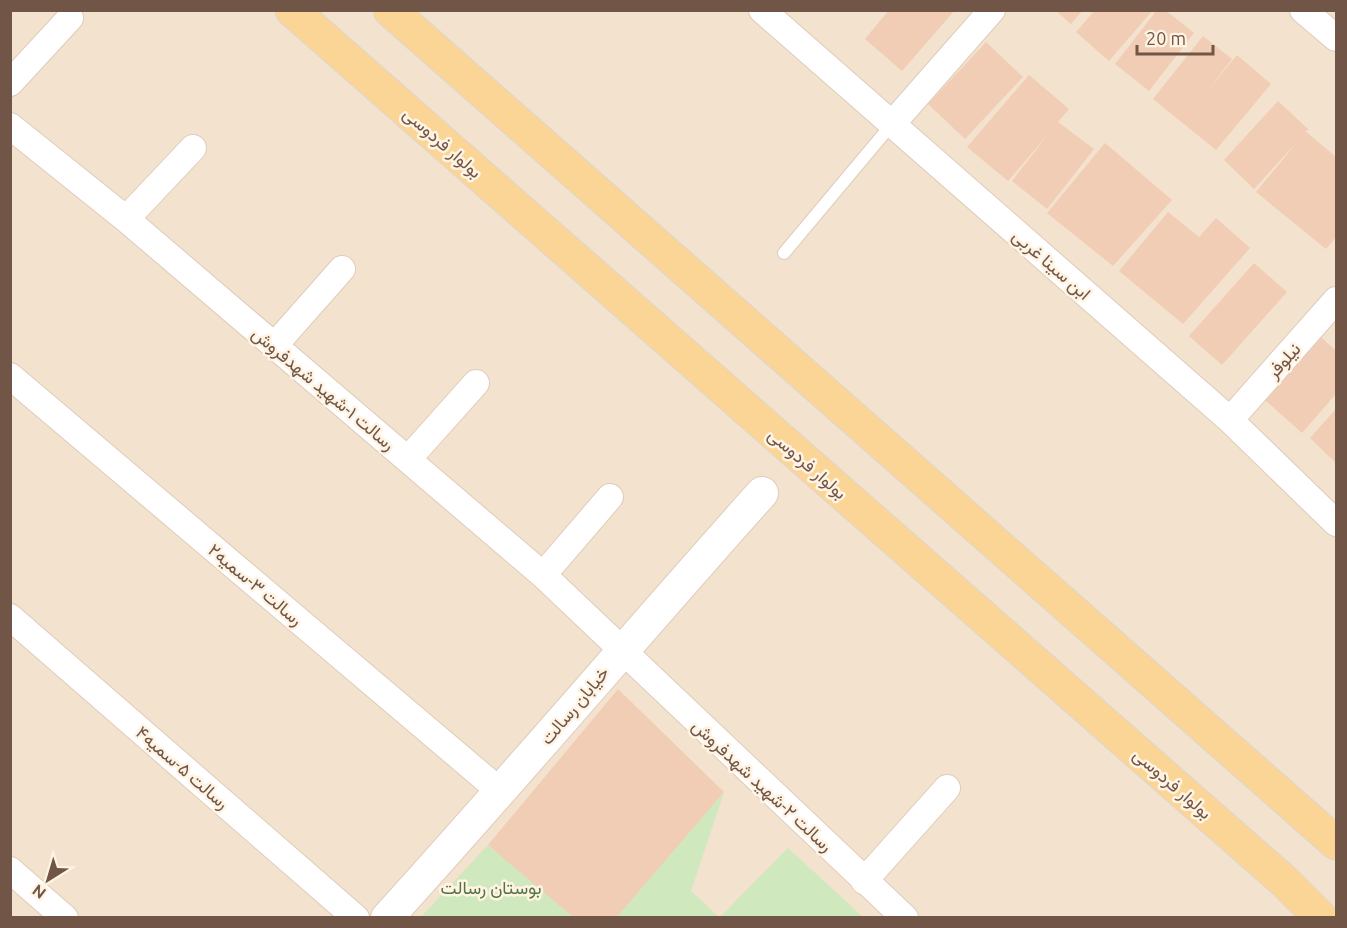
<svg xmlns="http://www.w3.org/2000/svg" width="1347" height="928" viewBox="0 0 1347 928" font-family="Ubuntu,Vazirmatn,sans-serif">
<rect width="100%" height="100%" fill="#fcf0de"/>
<path fill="#f3e2cd" d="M11,11H1336V917H11Z"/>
<path fill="#cfe8be" d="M724,792L691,891L719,917H616Z
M488,845L574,917L420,918Z
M788,848L863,917H720Z"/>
<path fill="#f1cdb6" d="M889,10H955L902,71L865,39Z
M1055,10H1083L1071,24Z
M1095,10H1153L1109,61L1076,32Z
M1157,10H1165L1194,33L1149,91L1115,64Z
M1203,36L1232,59L1209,89L1237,55L1271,84L1216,150L1153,99Z
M986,42L1023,77L965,139L928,104Z
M1029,75L1069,109L1058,122L1094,149L1047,209L1012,181L1049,133L1008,181L967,147Z
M1278,101L1309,130L1305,131L1336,157V237L1326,249L1256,192L1297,142L1254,189L1224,160Z
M1105,143L1172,200L1113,266L1047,213Z
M1168,212L1199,237L1216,218L1250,248L1183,324L1119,271Z
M1254,263L1287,292L1222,365L1189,336Z
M1321,337L1336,351V394L1302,433L1265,400Z
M1336,409V463L1310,438Z
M618,689L724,792L616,918H574L488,845Z"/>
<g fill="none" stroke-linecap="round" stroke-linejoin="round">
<g stroke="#dfccbb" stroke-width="14">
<path id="service" d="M784,253L892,124"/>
</g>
<g stroke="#dfccbb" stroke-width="28">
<path id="minor" d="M762,10L1230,420L1336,523
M1303,10L1336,38
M10,83L70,18
M892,124L992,10
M10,126L126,219L543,575L905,918
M126,219L193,148
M274,346L342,269
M10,376L501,792
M1230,420L1336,300
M409,458L476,383
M543,575L610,497
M10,617L356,918
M10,870L65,918
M864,881L947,788"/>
</g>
<g stroke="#dfccbb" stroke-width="34">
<path id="tertiary" d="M387,918C514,778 636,634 762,493"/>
</g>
<g stroke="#ddd6d3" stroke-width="35">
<path id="primary" d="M292,10L1285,882L1321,918
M390,10L1336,843"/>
</g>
<use href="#service" stroke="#fff" stroke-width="12"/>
<use href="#minor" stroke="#fff" stroke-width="26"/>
<use href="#tertiary" stroke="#fff" stroke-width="32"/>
<use href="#primary" stroke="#fbd596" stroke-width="33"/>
</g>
<g text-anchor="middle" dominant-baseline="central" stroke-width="5" stroke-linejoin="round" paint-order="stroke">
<g font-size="18" fill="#715647" stroke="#fff4e4">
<text transform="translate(443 142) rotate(41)">بولوار فردوسی</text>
<text transform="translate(1052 264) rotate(41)">ابن سینا غربی</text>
<text transform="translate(1283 360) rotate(-48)">نیلوفر</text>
<text transform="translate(324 388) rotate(40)">رسالت ۱-شهید شهدفروش</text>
<text transform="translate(808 463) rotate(41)">بولوار فردوسی</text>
<text transform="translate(256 584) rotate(40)">رسالت ۳-سمیه۲</text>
<text transform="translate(574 705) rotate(-50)">خیابان رسالت</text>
<text transform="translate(183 767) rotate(41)">رسالت ۵-سمیه۴</text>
<text transform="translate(1173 783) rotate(41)">بولوار فردوسی</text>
<text transform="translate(763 785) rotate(43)">رسالت ۲-شهید شهدفروش</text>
</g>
<g font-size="18" fill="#507740" stroke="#fff4e4">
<text x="491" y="887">بوستان رسالت</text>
</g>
</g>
<rect width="1347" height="928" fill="none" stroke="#715647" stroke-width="24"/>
<g transform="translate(48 880) rotate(217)" stroke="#fff4e4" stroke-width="4.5" paint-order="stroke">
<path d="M0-4.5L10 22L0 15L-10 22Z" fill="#715647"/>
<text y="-9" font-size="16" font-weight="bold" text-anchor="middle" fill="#715647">N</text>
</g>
<path d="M1137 45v9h76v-9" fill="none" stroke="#715647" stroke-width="3"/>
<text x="1146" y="45" font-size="18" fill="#715647" stroke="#fff4e4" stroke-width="4.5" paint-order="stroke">20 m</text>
</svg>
